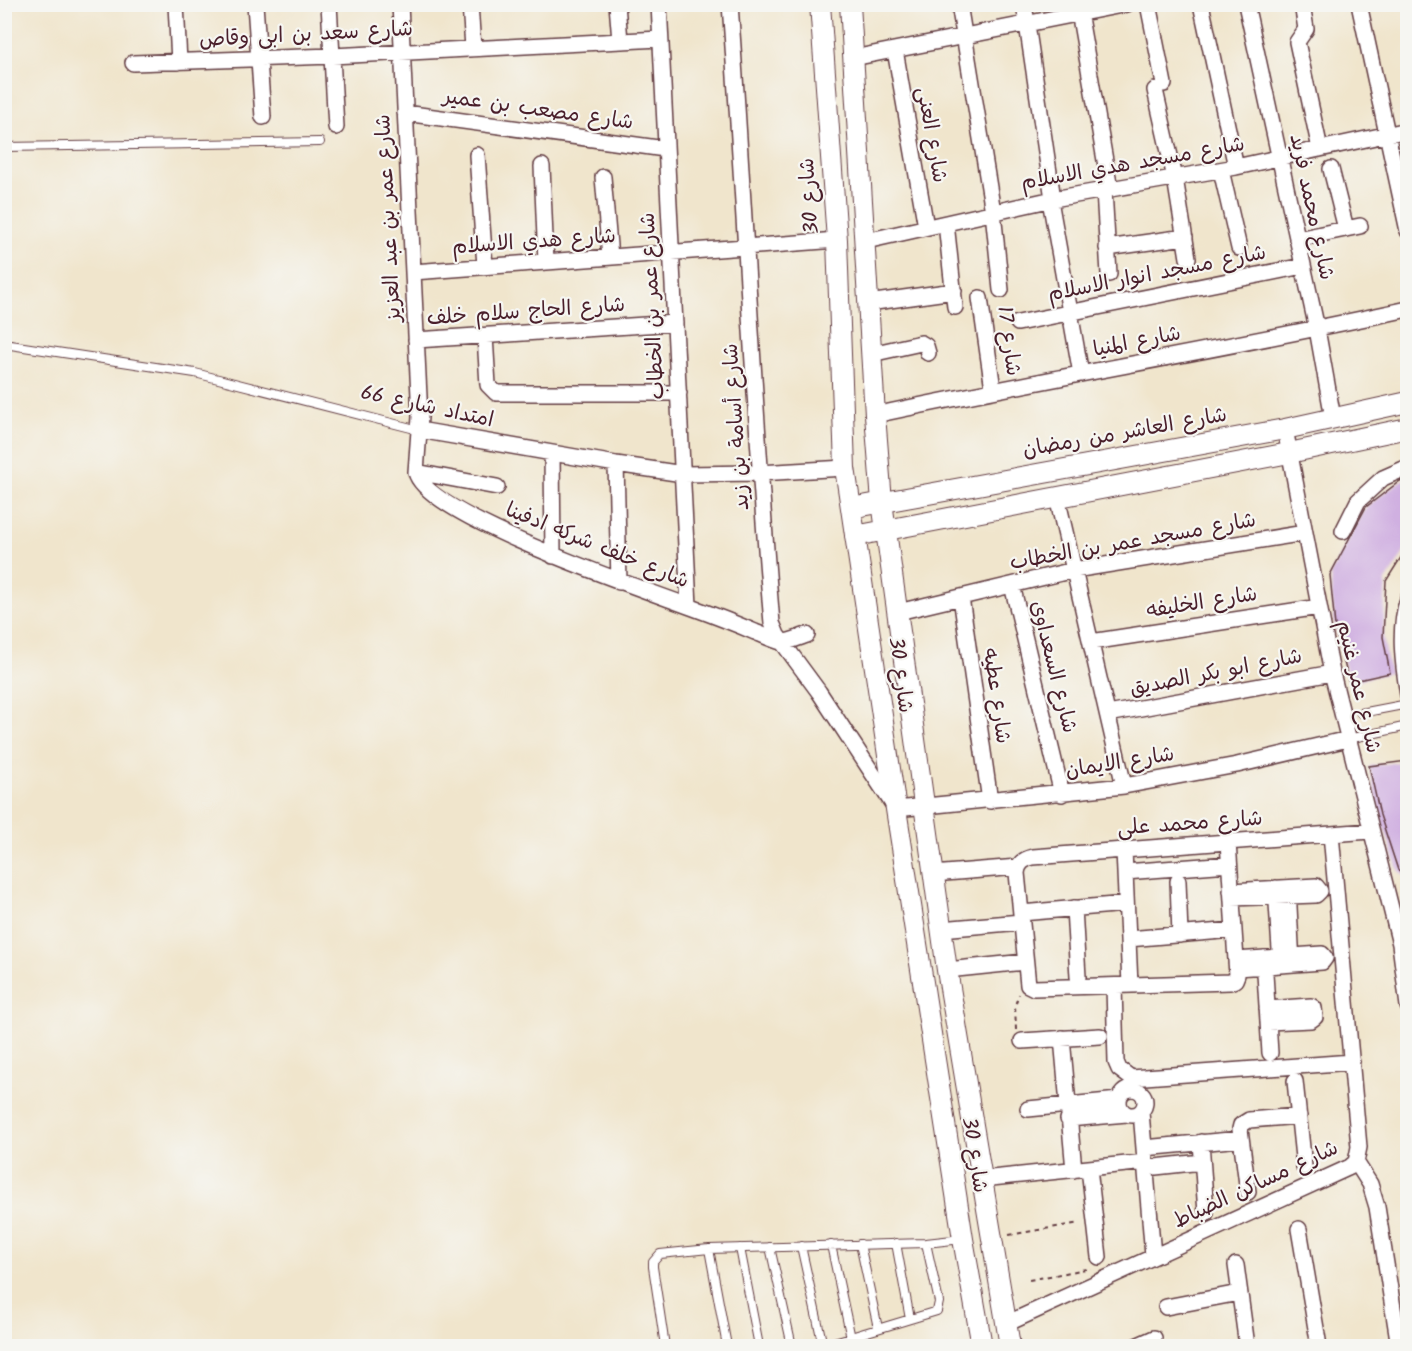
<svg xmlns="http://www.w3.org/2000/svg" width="1412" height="1351" viewBox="0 0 1412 1351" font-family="Kalam,'Playpen Sans Arabic',sans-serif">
<rect width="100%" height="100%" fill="#f6f6f2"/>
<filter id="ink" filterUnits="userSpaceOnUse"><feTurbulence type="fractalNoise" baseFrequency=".0167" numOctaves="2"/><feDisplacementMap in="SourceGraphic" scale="12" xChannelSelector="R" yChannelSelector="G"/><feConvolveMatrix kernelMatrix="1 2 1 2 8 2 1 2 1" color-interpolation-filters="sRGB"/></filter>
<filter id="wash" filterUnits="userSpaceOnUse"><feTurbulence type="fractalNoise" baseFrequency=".008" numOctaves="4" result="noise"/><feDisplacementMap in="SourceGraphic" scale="24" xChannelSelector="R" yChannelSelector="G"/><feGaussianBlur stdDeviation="1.35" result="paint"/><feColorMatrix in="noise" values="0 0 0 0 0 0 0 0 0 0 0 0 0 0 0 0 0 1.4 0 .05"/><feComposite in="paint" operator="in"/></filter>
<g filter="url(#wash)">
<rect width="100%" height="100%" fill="#f0e5cc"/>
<g id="blocks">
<path fill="#d0b0e1" d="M1407,478V548L1386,581L1383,637L1390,673L1349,682L1335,626L1330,575L1366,507L1400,481Z
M1407,761V878L1398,870L1380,815L1369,766Z"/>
</g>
</g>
<g filter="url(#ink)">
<use href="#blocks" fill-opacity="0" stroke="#633d43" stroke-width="1.5"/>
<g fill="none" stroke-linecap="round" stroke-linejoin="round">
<g stroke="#633d43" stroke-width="10">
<path id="service" d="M4,147L320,142
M4,344L195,373L419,430
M1361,713L1408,704
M1348,739L1408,726
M896,1243L910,1319
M860,1244L878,1328
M831,1245L851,1338
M801,1246L823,1346
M770,1247L792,1346
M740,1248L759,1346
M709,1249L727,1346
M665,1346L653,1267V1262L660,1254L709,1249L926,1243L962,1239
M821,1346L937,1311L939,1302L926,1243"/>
</g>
<g stroke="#633d43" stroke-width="18">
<path id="minor" d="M176,4L179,62
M255,4L263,117
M329,4L336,127
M400,4L420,417L416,472C425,516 646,590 691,607C713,615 734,623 755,632C763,635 773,640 781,642C788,643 800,637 807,635
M470,4L473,48
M617,4L620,41
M659,4L689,606
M730,4C745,211 754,417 772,623L777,635L819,692L896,809L1124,786L1237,765L1348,739
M959,4L993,212L1001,290
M1024,4L1053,199
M1148,4L1164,84
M1201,4L1236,167
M1246,4L1317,329L1333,418
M1302,4L1306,29L1297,42L1320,149
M1359,4L1408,231
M1078,6L1110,189
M895,50L926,227
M853,58L1127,4
M133,63L332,56L660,39
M1155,90L1175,178L1188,258
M405,113L665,149
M477,155L485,266
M542,166L546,262
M1331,169L1346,229
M1221,170L1239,248
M603,177L610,257
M1104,190L1109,274
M1050,200L1081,374
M946,223L955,307
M1297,239L1360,226
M866,241L1053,199L1236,167L1408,130
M1107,248L1185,237
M413,272L837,240
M980,298L993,389
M868,303L954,291
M1018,323L1303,266
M485,336L488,385L496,393H679
M416,340L675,323
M871,354L921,343L926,346L928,353
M875,415C1052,377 1231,348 1408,309
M1285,429L1332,673L1400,944L1408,1006
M419,430L616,464L683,474L759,473L845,468
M552,453L553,556
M616,464L619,582
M416,472L497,487
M1057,497L1124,786
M1343,531L1358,501L1383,478L1408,467
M1012,585L1062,794
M961,597L990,801
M1408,599C1398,628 1403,665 1408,695
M898,612L1074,570L1305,533
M1091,642L1319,607
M1108,714L1332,673
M1228,842L1237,975L1235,980L1230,982L1034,988L1028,985L1017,873C1018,863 1024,859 1033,857L1370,831
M1124,850L1130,985
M1125,872L1229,864
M933,874L1018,867
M1178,881L1180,935
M1276,888L1281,965
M1288,888L1292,964
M1231,891L1316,886L1320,891L1316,895L1232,898
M1074,908L1078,977
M1021,913L1126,904
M941,929L1021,922
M1128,939L1234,930
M1264,958L1270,1053
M1236,960L1322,954L1325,958L1322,962L1237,968
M947,970L1025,962
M1114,986L1116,1062L1119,1069L1131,1078L1352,1062
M1267,1009L1311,1006L1314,1008L1315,1017L1311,1020L1268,1022
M1062,1038L1074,1170
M1022,1041L1100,1036
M1295,1081L1304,1167
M1119 1102a13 13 0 1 1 26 0a13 13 0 1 1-26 0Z
M1028,1109L1119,1100
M1141,1112L1153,1256
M1068,1119L1127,1114
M1201,1142L1206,1213
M1144,1148L1241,1139
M1356,1162L1370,1184L1377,1207L1399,1346
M1089,1168L1099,1257
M1146,1168L1202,1162
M982,1179L1146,1162
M1248,1192L1240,1129L1241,1125L1249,1120L1299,1116
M1299,1229L1319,1346
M1236,1265L1247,1346
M1166,1307L1239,1293
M1006,1324L1350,1167L1356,1162L1359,1147L1331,834
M1136,1346L1154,1338"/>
</g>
<g stroke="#633d43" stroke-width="22">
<path id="tertiary" d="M820,4L837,240L845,468L896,809L963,1239L982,1346
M850,4L875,415L882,502L947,970L1010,1346
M851,508L1285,429L1408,402
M855,536L1289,453L1408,428"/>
</g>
<path stroke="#633d43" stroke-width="2" stroke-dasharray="4.5 4.5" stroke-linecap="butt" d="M1016,1030L1015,1005L1019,994
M1009,1235L1080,1223
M1029,1280L1091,1268"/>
<use href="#service" stroke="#fff" stroke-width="8"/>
<use href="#minor" stroke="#fff" stroke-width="15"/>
<use href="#tertiary" stroke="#fff" stroke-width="20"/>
</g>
</g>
<g text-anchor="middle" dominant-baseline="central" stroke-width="4.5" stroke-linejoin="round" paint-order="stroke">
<g font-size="21" fill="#4a1f2b" stroke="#f6f6f2">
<text transform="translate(306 35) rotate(-3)">شارع سعد بن ابى وقاص</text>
<text transform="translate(538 110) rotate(8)">شارع مصعب بن عمير</text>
<text transform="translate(931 135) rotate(80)">شارع العنى</text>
<text transform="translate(1133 164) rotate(-10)">شارع مسجد هدي الاسلام</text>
<text transform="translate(810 196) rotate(-94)">شارع 30</text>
<text transform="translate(1311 207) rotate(78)">شارع محمد فريد</text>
<text transform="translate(389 218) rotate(-93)">شارع عمر بن عبد العزيز</text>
<text transform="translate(534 242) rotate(-4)">شارع هدي الاسلام</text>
<text transform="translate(1157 274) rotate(-11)">شارع مسجد انوار الاسلام</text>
<text transform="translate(653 306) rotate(-93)">شارع عمر بن الخطاب</text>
<text transform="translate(526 312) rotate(-4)">شارع الحاج سلام خلف</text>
<text transform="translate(1008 341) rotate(82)">شارع 17</text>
<text transform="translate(1137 342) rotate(-11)">شارع المنيا</text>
<text transform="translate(427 407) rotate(12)">امتداد شارع 66</text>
<text transform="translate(737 427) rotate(-94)">شارع أسامة بن زيد</text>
<text transform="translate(1125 433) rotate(-10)">شارع العاشر من رمضان</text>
<text transform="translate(1133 542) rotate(-10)">شارع مسجد عمر بن الخطاب</text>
<text transform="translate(597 546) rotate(22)">شارع خلف شركه ادفينا</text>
<text transform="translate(1202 603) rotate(-9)">شارع الخليفه</text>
<text transform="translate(1053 667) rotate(76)">شارع السعداوى</text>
<text transform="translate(1216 673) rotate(-11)">شارع ابو بكر الصديق</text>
<text transform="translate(900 675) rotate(82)">شارع 30</text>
<text transform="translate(1358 687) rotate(77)">شارع عمر غنيم</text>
<text transform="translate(996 696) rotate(82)">شارع عطيه</text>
<text transform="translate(1120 763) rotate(-9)">شارع الايمان</text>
<text transform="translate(1190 824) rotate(-4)">شارع محمد على</text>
<text transform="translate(974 1155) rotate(81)">شارع 30</text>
<text transform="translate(1256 1185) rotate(-25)">شارع مساكن الضباط</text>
</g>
</g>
<rect width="1412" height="1351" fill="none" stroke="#f6f6f2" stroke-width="24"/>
</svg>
